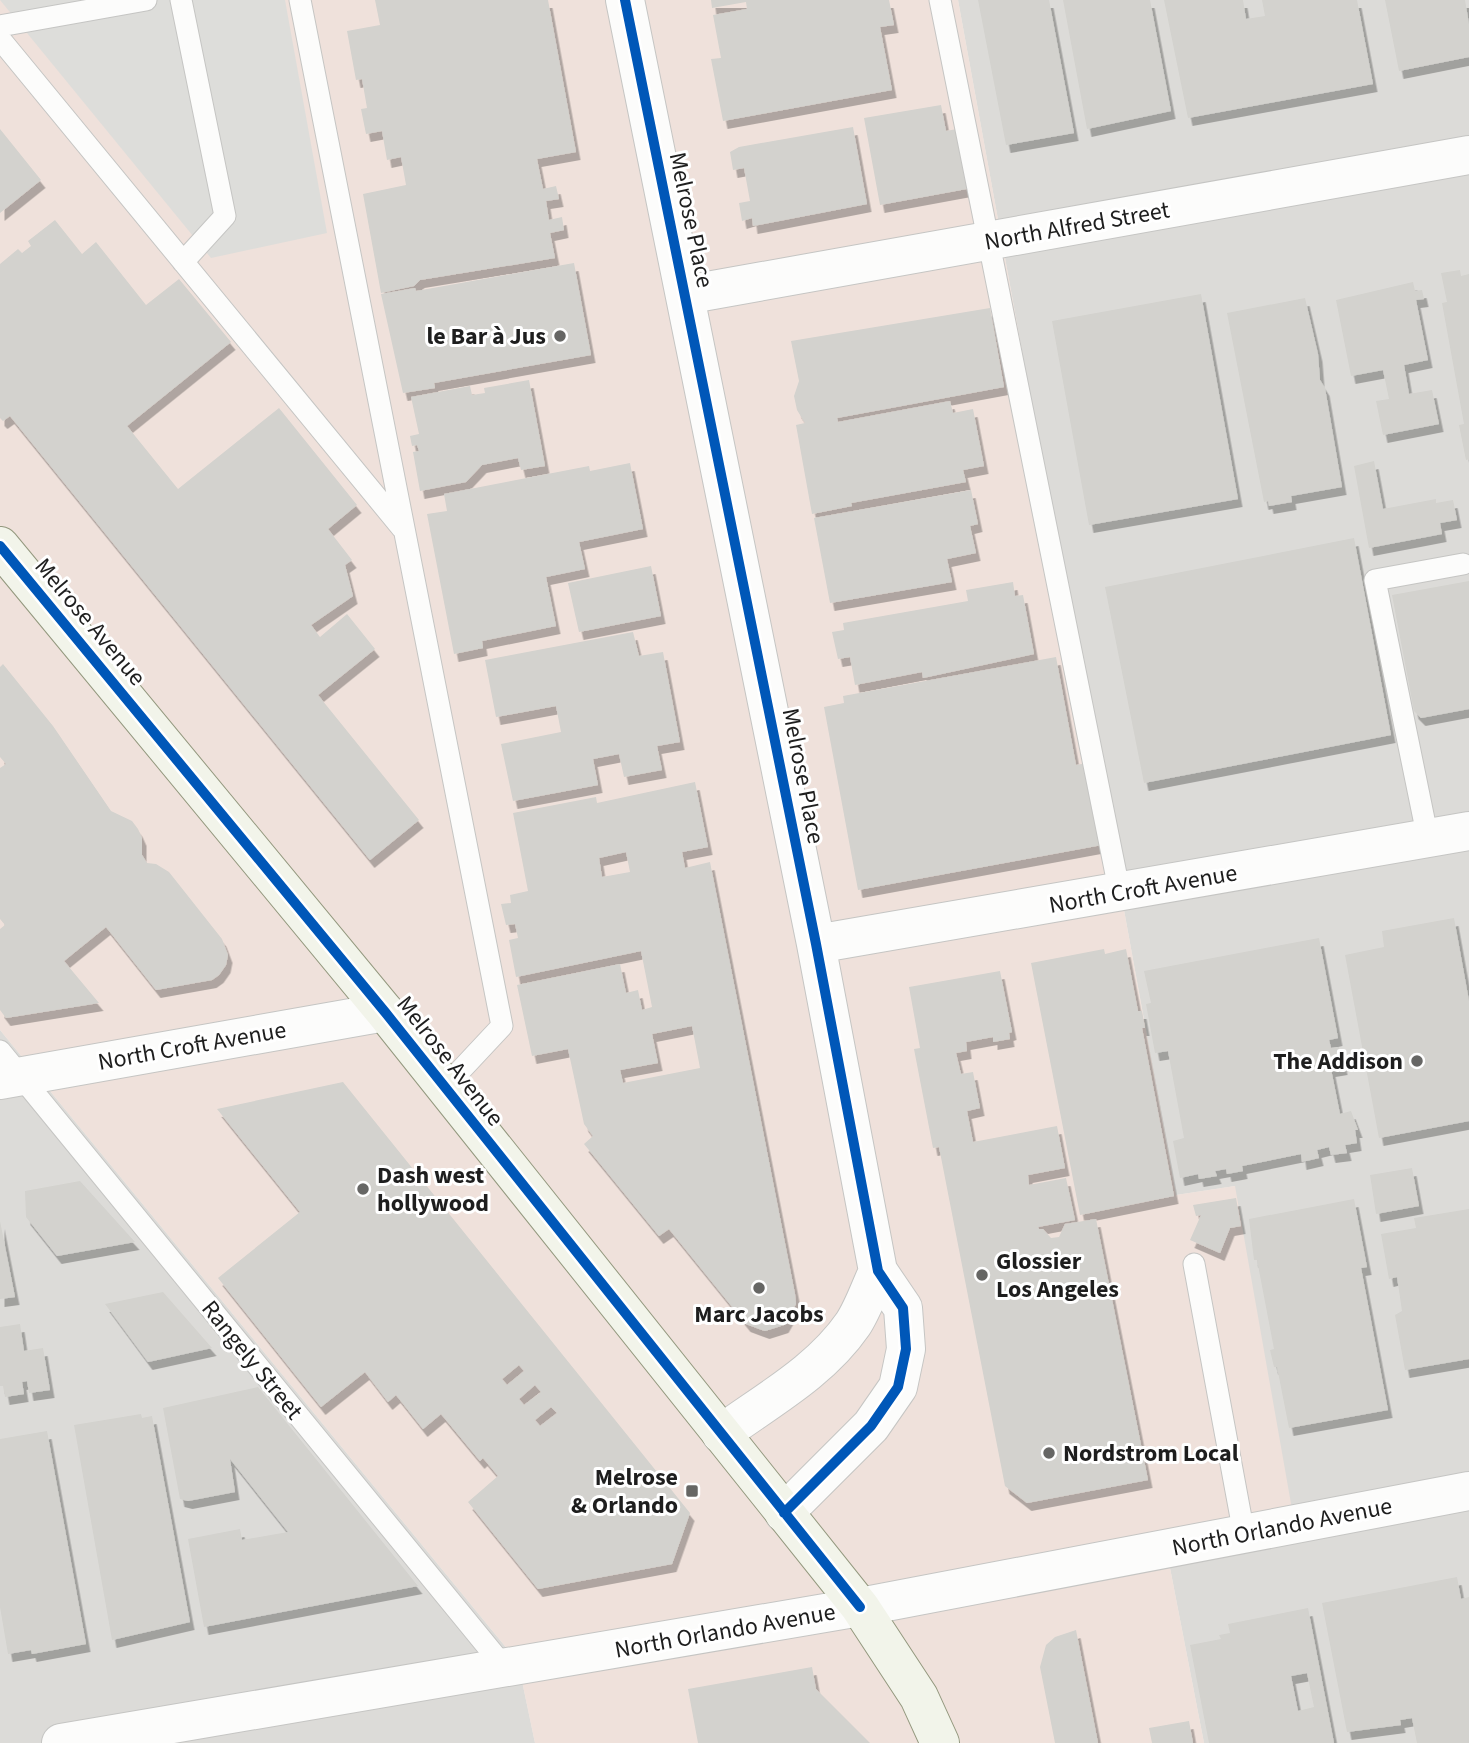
<svg xmlns="http://www.w3.org/2000/svg" width="1469" height="1743" viewBox="0 0 1469 1743" font-family="'Source Sans 3',sans-serif">
<defs>
<filter id="shadow"><feDropShadow dx="4.5" dy="8" stdDeviation="0" flood-color="#0004"/></filter>
</defs>
<rect width="100%" height="100%" fill="#edece7"/>
<path fill="#dcdbd8" d="M958,0H1469V1743H1204L1164,1537L1235,1186L1176,1195Z
M0,1030L518,1662L535,1743H0Z"/>
<path fill="#efe1db" d="M0,0H958L1176,1195L1235,1186L1293,1515L1164,1537L1204,1743H535L518,1662L0,1030Z"/>
<path fill="#ddddda" d="M0,0H285L327,233L211,258Z"/>
<path fill="#d3d2ce" fill-rule="evenodd" filter="url(#shadow)" d="M375,0H548L576,152L537,159L543,189L556,186L559,199L546,201L549,220L562,217L564,230L550,233L555,258L420,280L414,286L381,293L363,194L406,185L401,157L387,160L382,131L366,134L361,109L367,108L362,79L356,80L347,31L380,25Z
M711,0H889L894,25L880,27L892,90L723,121L711,59L721,58L713,15L747,9L746,2L712,8Z
M978,0H1049L1074,133L1006,145Z
M1063,0H1150L1171,111L1087,129Z
M1164,0H1243L1246,19L1265,16L1262,0H1357L1373,84L1188,118Z
M1385,0H1465L1469,24V57L1399,71Z
M941,105L946,131L957,129L972,188L880,205L864,118Z
M853,127L867,204L753,226L752,218L742,221L739,203L750,201L744,168L733,170L730,152L739,147Z
M0,129L41,180L0,213Z
M55,220L82,254L96,242L146,305L179,279L231,342L127,426L178,489L279,408L357,505L328,529L352,560L345,565L353,596L311,625L320,637L347,614L375,649L318,695L419,820L370,860L10,416L3,421L0,418V264L18,249L22,253L31,246L28,241Z
M574,263L591,355L434,383L435,388L403,393L381,294L415,288L416,291Z
M1460,270L1461,276L1469,274V459L1466,460L1459,425L1464,424L1442,303L1447,302L1441,273Z
M1413,282L1415,291L1422,290L1424,299L1416,300L1428,360L1404,365L1409,394L1432,390L1439,424L1383,435L1376,401L1389,399L1383,370L1351,376L1336,300Z
M1201,294L1238,499L1089,525L1052,321Z
M1305,298L1318,354L1320,380L1325,388L1342,487L1291,496L1292,502L1269,506L1268,501L1264,502L1227,313Z
M990,308L1004,387L837,418L838,422L950,401L953,413L973,409L984,466L963,470L966,482L851,503L852,506L812,514L796,425L805,423L797,410L794,396L799,381L791,341Z
M529,380L545,466L521,470L518,458L482,465L466,482L420,491L413,452L419,451L417,445L412,446L410,436L419,434L411,397L470,386L472,395L485,393L484,388Z
M1374,461L1383,509L1436,499V503L1453,500L1457,520L1440,523L1442,534L1369,548L1354,466Z
M630,463L643,529L579,542L585,569L546,577L556,626L482,641L483,648L454,654L427,514L447,511L444,494L589,466L590,471Z
M971,490L978,524L970,526L976,553L947,559L952,582L830,603L814,518Z
M1354,538L1391,735L1144,783L1105,587Z
M651,566L661,616L579,632L568,583Z
M1469,581V709L1421,718L1414,711L1392,595Z
M1013,582L1015,596L1023,595L1034,654L923,678L922,672L855,685L850,657L838,659L832,632L844,630L843,623L968,601L966,590Z
M633,632L639,656L663,652L680,742L657,746L662,770L624,777L619,754L593,759L598,785L513,801L501,744L561,732L556,706L496,717L485,660Z
M1056,657L1076,765L1087,763L1102,845L858,890L824,707L844,703L843,696Z
M3,664L53,726L111,811L132,821L138,829L142,838V855L147,863L156,864L169,872L222,939L228,955L226,965L219,975L212,980L156,990L106,927L64,961L99,1003L6,1018L0,1010V929L5,925L0,919V768L6,764L0,757V667Z
M695,782L708,847L682,852L685,868L710,862L795,1294L796,1304L784,1325L765,1331L746,1324L669,1229L659,1236L584,1144L593,1136L584,1124L568,1049L532,1056L517,985L620,964L626,993L638,990L642,1010L652,1007L641,951L516,977L509,940L518,938L515,924L506,925L501,904L511,903L510,895L528,891L513,813L596,797L597,803ZM626,852L630,872L602,877L599,858ZM692,1026L700,1068L623,1083L620,1070L658,1063L652,1034Z
M1454,918L1469,1001V1121L1379,1138L1345,955L1384,947L1382,931Z
M1319,938L1338,1038L1329,1040L1331,1048L1339,1047L1343,1067L1331,1069L1340,1114L1351,1111L1358,1130H1355L1357,1143L1345,1145L1347,1153L1331,1155L1329,1147L1317,1150L1319,1158L1302,1162L1301,1154L1242,1166L1243,1171L1227,1174L1226,1169L1215,1171L1217,1176L1199,1179L1198,1174L1180,1178L1173,1141L1184,1138L1168,1051L1155,1053L1146,1004L1151,1003L1144,971Z
M1104,949L1105,954L1126,949L1138,1011H1142L1145,1028H1142L1174,1196L1080,1215L1031,963Z
M1000,971L1012,1032L1009,1033L1010,1039L993,1042V1037L966,1042L967,1051L956,1053L961,1074L973,1072L980,1108L967,1111L973,1142L1057,1126L1065,1168L1028,1175L1029,1185L1066,1178L1075,1220L1038,1227L1039,1229H1043L1051,1238L1059,1237L1065,1224L1096,1219L1148,1480L1027,1503L1005,1486L939,1147L933,1148L914,1049L920,1048L909,987Z
M343,1082L690,1513L672,1564L538,1589L468,1502L498,1476L483,1458L480,1461L441,1414L423,1429L396,1395L388,1402L365,1372L321,1407L218,1278L300,1212L217,1109ZM519,1365L524,1371L507,1385L502,1379ZM535,1385L541,1392L524,1405L519,1399ZM551,1407L557,1413L540,1426L535,1420Z
M1412,1168L1419,1206L1376,1214L1370,1175Z
M80,1181L135,1242L57,1256L26,1217L25,1191Z
M1236,1198L1241,1226L1230,1228L1220,1253L1190,1240L1201,1215L1196,1216L1193,1205Z
M1354,1199L1367,1267L1361,1268L1388,1410L1289,1428L1277,1367H1274L1270,1350L1274,1349L1257,1260H1254L1249,1219Z
M1469,1209V1359L1405,1370L1395,1315L1402,1311L1397,1277L1389,1279L1381,1234L1416,1228L1414,1218Z
M0,1221L15,1297L0,1299Z
M163,1292L212,1348L148,1362L105,1304Z
M20,1324L24,1351L43,1348L50,1390L29,1393L27,1381L22,1382L24,1394L5,1397L3,1386H0V1327Z
M258,1387L418,1586L204,1627L188,1539L240,1529L242,1540L288,1532L230,1459L235,1492L188,1501L180,1499L163,1408Z
M141,1414L142,1418L152,1416L190,1622L112,1640L74,1425Z
M47,1431L86,1644L32,1654L31,1650L8,1654L0,1607V1439Z
M1457,1577L1461,1599L1469,1597V1743H1417L1412,1718L1400,1720L1401,1725L1347,1732L1322,1603Z
M1308,1608L1334,1743H1209L1190,1645L1221,1639L1219,1635L1230,1633L1228,1624ZM1307,1673L1314,1707L1298,1711L1291,1676Z
M1076,1630L1098,1743H1055L1040,1667L1046,1645L1055,1637Z
M812,1667L816,1689L870,1743H698L688,1689Z
M1189,1721L1193,1743H1152L1149,1728Z"/>
<g fill="none" stroke-linecap="round" stroke-linejoin="round">
<g stroke="#c5c5c3" stroke-width="23">
<path id="lane" d="M181,0L225,216L183,262
M300,0L502,1026L444,1088
M940,0L1120,894
M0,26L146,0
M0,39L402,528
M1428,839L1375,580L1463,564
M0,1051L505,1668
M1194,1264L1244,1534"/>
</g>
<g stroke="#c5c5c3" stroke-width="40">
<path id="street" d="M625,0L816,944L878,1271L903,1308L906,1349L898,1387L871,1426L784,1513
M685,295L1469,155
M816,944L1469,831
M0,1080L385,1012
M721,1434C766,1401 820,1372 853,1324C863,1309 870,1288 878,1271
M61,1743L860,1607L1469,1491"/>
</g>
<g stroke="#93987e" stroke-width="40">
<path id="secondary" d="M0,546L385,1012L860,1607L919,1697L940,1743"/>
</g>
<use href="#lane" stroke="#fcfcfb" stroke-width="21"/>
<use href="#street" stroke="#fcfcfb" stroke-width="38"/>
<use href="#secondary" stroke="#f2f4ea" stroke-width="38"/>
<g stroke="#fff" stroke-width="15">
<path id="cycleway" d="M625,0L816,944L878,1271L903,1308L906,1349L898,1387L871,1426L784,1513
M0,546L385,1012L860,1607"/>
</g>
<use href="#cycleway" stroke="#0057b8" stroke-width="10"/>
</g>
<g fill="#666664" stroke="#fff" stroke-width="2.5">
<circle cx="560" cy="336" r="7"/>
<circle cx="1417" cy="1061" r="7"/>
<circle cx="363" cy="1189" r="7"/>
<circle cx="982" cy="1275" r="7"/>
<circle cx="759" cy="1288" r="7"/>
<circle cx="1049" cy="1453" r="7"/>
<rect x="685" y="1484" width="14" height="14" rx="3.5"/>
</g>
<g text-anchor="middle" dominant-baseline="central" stroke-width="6" stroke-linejoin="round" paint-order="stroke">
<g font-size="24" fill="#1e1e1e" stroke="#fff">
<text transform="translate(691 220) rotate(78)">Melrose Place</text>
<text transform="translate(1077 226) rotate(-10)">North Alfred Street</text>
<text transform="translate(90 622) rotate(50)">Melrose Avenue</text>
<text transform="translate(803 776) rotate(79)">Melrose Place</text>
<text transform="translate(1143 889) rotate(-10)">North Croft Avenue</text>
<text transform="translate(192 1046) rotate(-10)">North Croft Avenue</text>
<text transform="translate(450 1061) rotate(52)">Melrose Avenue</text>
<text transform="translate(252 1360) rotate(51)">Rangely Street</text>
<text transform="translate(1282 1527) rotate(-11)">North Orlando Avenue</text>
<text transform="translate(725 1631) rotate(-10)">North Orlando Avenue</text>
</g>
<g font-size="24" font-weight="bold" fill="#1e1e1e" stroke="#fff" text-anchor="end">
<text x="546" y="336">le Bar à Jus</text>
<text x="1403" y="1061">The Addison</text>
<text x="377" y="1175" text-anchor="start">Dash west<tspan x="377" dy="28">hollywood</tspan></text>
<text x="996" y="1261" text-anchor="start">Glossier<tspan x="996" dy="28">Los Angeles</tspan></text>
<text x="759" y="1314" text-anchor="middle">Marc Jacobs</text>
<text x="1063" y="1453" text-anchor="start">Nordstrom Local</text>
<text x="678" y="1477">Melrose<tspan x="678" dy="28">&amp; Orlando</tspan></text>
</g>
</g>
</svg>
